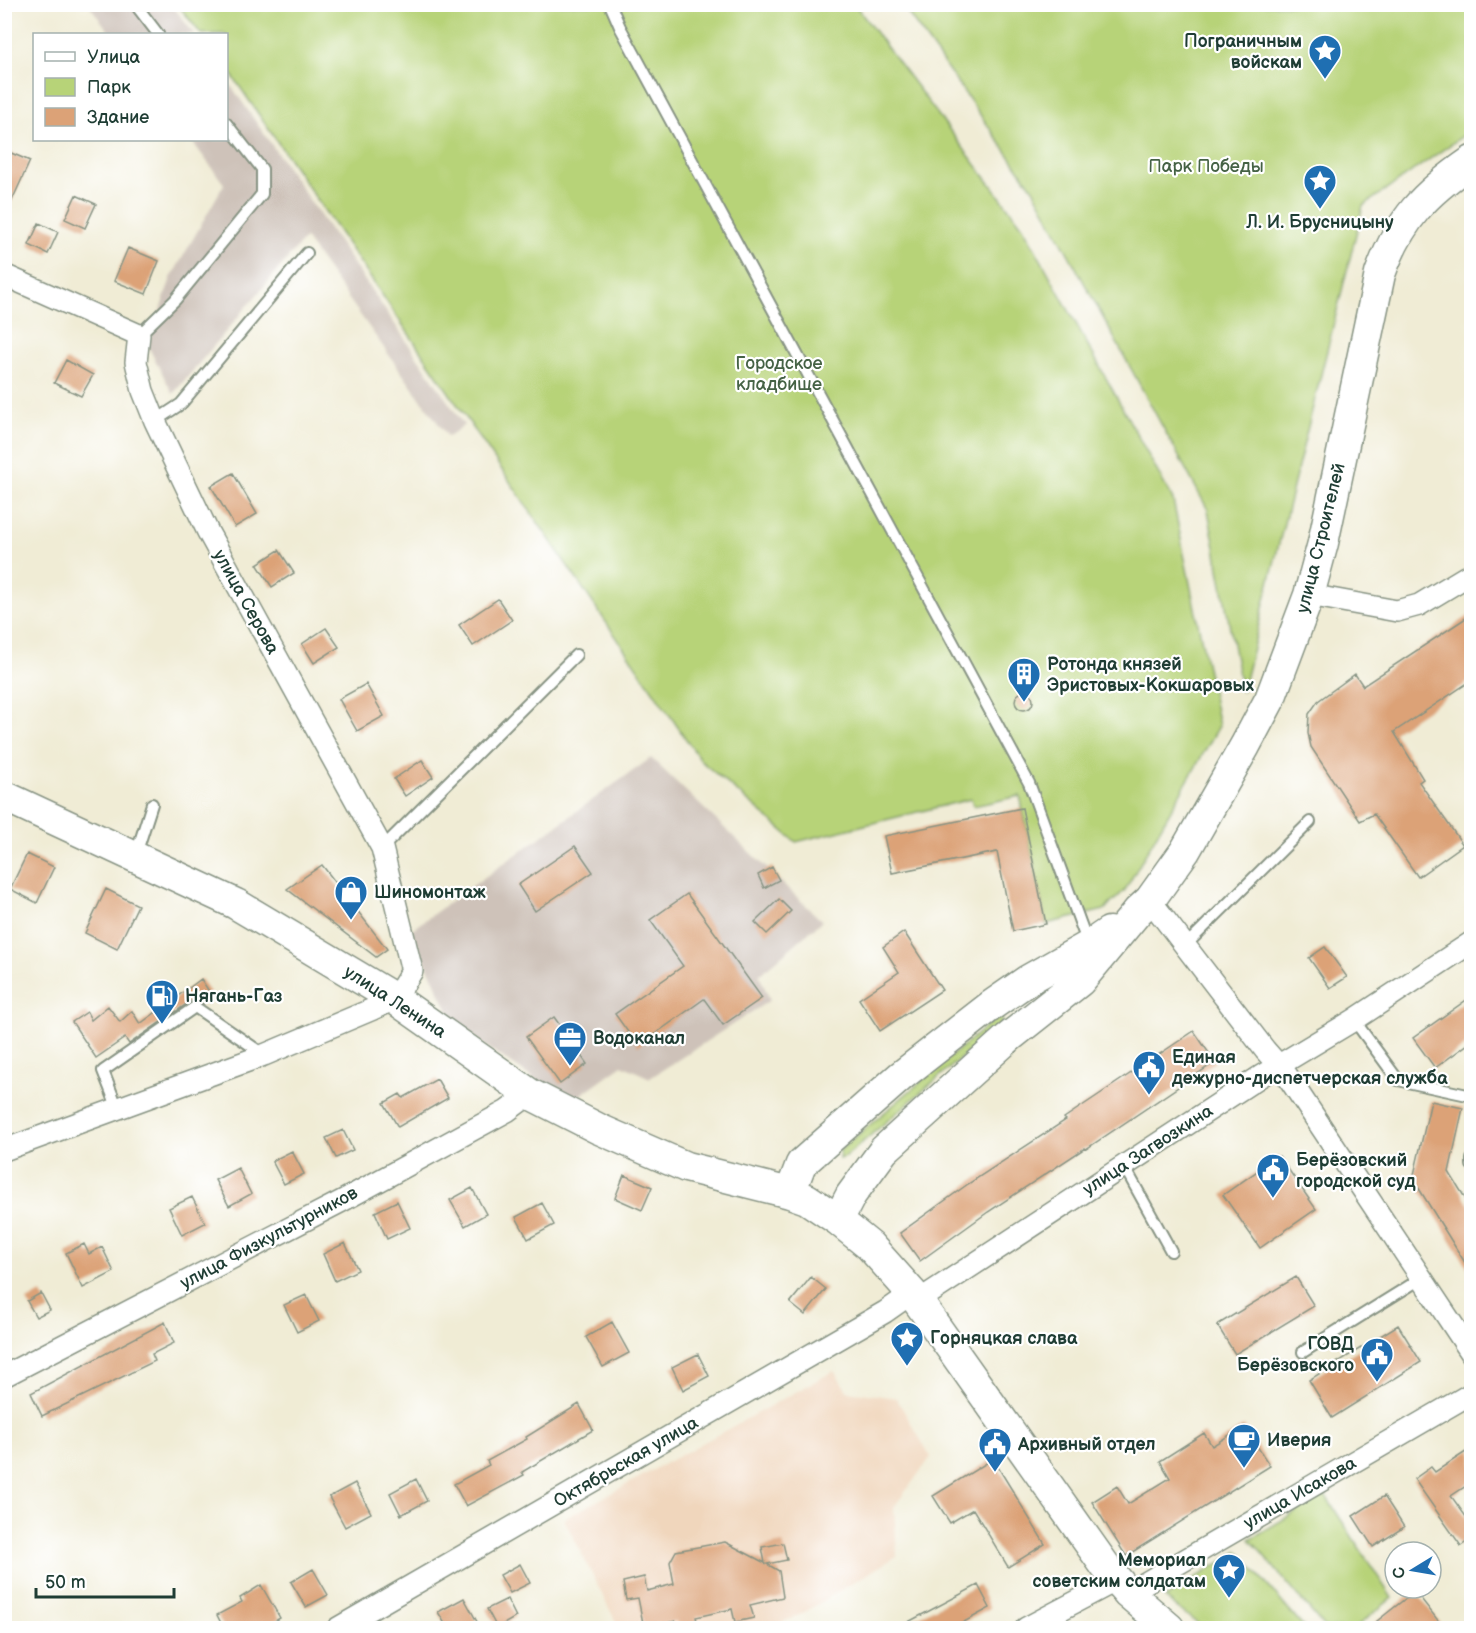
<svg xmlns="http://www.w3.org/2000/svg" width="1476" height="1633" viewBox="0 0 1476 1633" font-family="'Balsamiq Sans',sans-serif">
<rect width="100%" height="100%" fill="#fff"/>
<filter id="ink" filterUnits="userSpaceOnUse"><feTurbulence type="fractalNoise" baseFrequency=".0167" numOctaves="2"/><feDisplacementMap in="SourceGraphic" scale="12" xChannelSelector="R" yChannelSelector="G"/><feConvolveMatrix kernelMatrix="1 2 1 2 8 2 1 2 1" color-interpolation-filters="sRGB"/></filter>
<filter id="wash" filterUnits="userSpaceOnUse"><feTurbulence type="fractalNoise" baseFrequency=".008" numOctaves="4" result="noise"/><feDisplacementMap in="SourceGraphic" scale="24" xChannelSelector="R" yChannelSelector="G"/><feGaussianBlur stdDeviation="1.35" result="paint"/><feColorMatrix in="noise" values="0 0 0 0 0 0 0 0 0 0 0 0 0 0 0 0 0 1.4 0 .05"/><feComposite in="paint" operator="in"/></filter>
<g filter="url(#wash)">
<rect width="100%" height="100%" fill="#f0ecd5"/>
<path fill="#f0d6bc" d="M834,1371L847,1391L896,1398L931,1457L894,1507L897,1556L798,1616L766,1628H619L564,1519Z"/>
<path fill="#cec2b9" d="M89,5H172L194,34H111Z
M227,80L464,425L448,437L305,238L173,394L148,346L171,278L224,184L191,140H226Z
M651,758L822,921L759,975L770,1000L650,1078L622,1065L569,1103L454,1024L411,930Z"/>
<path fill="#b7d378" stroke="#6b8856" stroke-width="1.5" d="M178,5H855L1023,227L1173,500L1219,726L1125,890L1104,910L1046,924L1020,796L974,806L971,799L796,842L701,761L227,68L226,34H201Z
M902,5H1471V130L1363,206L1242,692L1208,510L1033,189Z
M1002,1018L1001,1024L845,1157L839,1159L840,1150L995,1019Z
M1325,1495L1392,1598L1355,1628H1325L1250,1539Z
M1238,1551L1304,1628H1203L1165,1598Z"/>
<g id="blocks">
<path fill="#dca277" d="M4,150L30,161L4,218Z
M76,195L96,204L85,228L65,219Z
M39,223L58,232L48,254L29,245Z
M128,248L159,261L146,294L114,281Z
M66,360L93,375L81,396L54,383Z
M233,473L257,514L235,527L211,486Z
M279,550L294,573L272,587L257,564Z
M498,599L512,620L473,646L459,625Z
M1472,614V680L1394,732L1423,779L1419,782L1463,845L1418,877L1374,814L1360,821L1311,747L1308,733L1309,714L1318,701L1355,674L1363,686Z
M326,628L339,647L314,663L302,644Z
M366,684L384,716L357,731L339,699Z
M1015 701a9 9 0 1 1 18 0a9 9 0 1 1-18 0Z
M422,760L433,777L405,796L394,779Z
M1022,808L1046,924L1013,931L997,852L892,873L884,836Z
M575,846L593,872L535,911L518,885Z
M27,854L54,867L37,903L10,889Z
M322,865L387,949L376,957L287,889Z
M772,867L779,880L764,888L758,875Z
M106,889L138,905L117,949L85,933Z
M687,894L762,998L723,1025L704,999L638,1046L615,1014L683,966L650,920Z
M779,899L791,911L767,934L755,922Z
M904,932L942,990L880,1031L859,999L899,972L883,947Z
M1325,947L1347,977L1330,988L1309,958Z
M201,979L212,996L203,1004L196,1000L191,1001L129,1044L125,1038L96,1058L72,1022L87,1012L91,1020L108,1006L120,1022L132,1011L140,1024Z
M1472,996V1041L1435,1068L1413,1038Z
M554,1017L587,1064L560,1084L526,1037Z
M1194,1031L1215,1062L1086,1149L1085,1148L988,1212L920,1261L900,1233L968,1184L1066,1120L1064,1118Z
M437,1079L448,1098L398,1127L384,1103L400,1094L403,1098Z
M1431,1101L1463,1108L1449,1172L1472,1209V1274L1413,1179Z
M343,1130L353,1150L336,1158L326,1138Z
M292,1151L304,1174L284,1184L272,1161Z
M1279,1156L1316,1209L1260,1248L1223,1195Z
M238,1168L251,1194L229,1206L215,1180Z
M624,1175L652,1187L642,1210L615,1198Z
M472,1188L486,1214L465,1226L450,1200Z
M192,1197L205,1223L182,1235L169,1208Z
M397,1201L410,1228L387,1239L375,1212Z
M542,1203L554,1225L528,1239L516,1217Z
M345,1243L358,1270L335,1281L323,1254Z
M84,1244L89,1254L102,1247L114,1272L83,1288L66,1253Z
M811,1277L826,1289L805,1315L790,1303Z
M1296,1277L1314,1306L1235,1354L1217,1325Z
M41,1293L50,1310L36,1317L27,1301Z
M306,1295L319,1321L297,1332L284,1305Z
M165,1322L174,1343L152,1354L155,1361L42,1416L31,1393Z
M612,1322L629,1353L603,1367L586,1337Z
M1398,1325L1421,1362L1332,1418L1309,1380Z
M698,1354L709,1376L683,1390L672,1367Z
M579,1404L593,1430L522,1472L524,1475L466,1506L454,1484L489,1465L487,1461L527,1439L526,1437Z
M1244,1426L1270,1466L1126,1556L1092,1502L1117,1486L1128,1504L1170,1478L1160,1461L1204,1433L1212,1446Z
M1472,1448V1482L1451,1496L1472,1525V1538L1461,1546L1414,1479L1431,1467L1435,1472Z
M993,1459L1045,1544L1008,1567L973,1509L950,1523L933,1496Z
M416,1479L427,1501L401,1515L390,1493Z
M355,1483L371,1513L345,1527L329,1497Z
M1384,1496L1404,1527L1373,1547L1353,1516Z
M725,1542L765,1563L762,1547L783,1543L787,1560L767,1564L779,1571L783,1597L750,1605L754,1618L735,1622L732,1609L696,1617L699,1629H678L676,1621L644,1628L638,1598L626,1600L623,1582L644,1577L647,1591L674,1584L670,1562L676,1551Z
M520,1564L530,1583L510,1593L500,1575Z
M313,1569L328,1595L306,1607L291,1582Z
M261,1585L280,1618L262,1629H224L217,1615L242,1602L240,1598Z
M978,1585L990,1608L951,1629H895Z
M1415,1591L1440,1623L1432,1629H1367Z
M464,1598L481,1629H448L438,1612Z
M507,1599L516,1617L497,1628L487,1609Z"/>
</g>
</g>
<g filter="url(#ink)">
<use href="#blocks" fill-opacity="0" stroke="#889484" stroke-width="1.5"/>
<g fill="none" stroke-linecap="round" stroke-linejoin="round">
<g stroke="#889484" stroke-width="14">
<path id="lane" d="M135,4L158,34
M610,4L620,27L1029,783L1088,944
M139,335L175,300L262,194V169L226,123
M155,421L181,404L307,253
M382,848L576,655
M136,854L152,804
M1185,946L1310,822
M1354,1020L1398,1080L1472,1096
M118,1109L103,1071L195,1007L263,1054
M1472,1159V1165
M1124,1166L1171,1251
M1303,1352L1422,1278"/>
</g>
<g stroke="#889484" stroke-width="24">
<path id="street" d="M4,275L139,335L136,362L143,391L155,421L208,532L382,848L412,971L395,999L373,1009L264,1055L4,1150
M1309,595L1397,611L1419,605L1472,573
M1150,900L1265,1050L1286,1074L1472,1354
M918,1301L1261,1076L1354,1020L1472,942
M4,1376L342,1201L507,1111L530,1094
M1128,1593L1472,1393
M338,1628L885,1312L912,1293
M1026,1628L1117,1580"/>
</g>
<g stroke="#889484" stroke-width="33">
<path id="secondary" d="M4,796L236,904L395,999L530,1094L599,1129L686,1167L790,1193L807,1199L838,1220L870,1246L912,1293L1106,1567L1128,1593L1169,1628
M790,1193L801,1164L901,1076L992,1005L1028,980L1090,945L1109,932
M838,1220L851,1195L884,1150L1008,1038L1080,981L1138,911L1150,900L1185,851L1245,746L1270,699L1309,595L1323,543L1380,274C1400,219 1424,194 1472,161"/>
</g>
<use href="#lane" stroke="#fff" stroke-width="10"/>
<use href="#street" stroke="#fff" stroke-width="21"/>
<use href="#secondary" stroke="#fff" stroke-width="30"/>
</g>
</g>
<defs>
<g id="sight-pin" transform="scale(1.725)"><path d="M0 17L-7.5 6A9.5 9.5 0 1 1 7.5 6Z" fill="#1f6fb2" stroke="#fff"/><path d="M0-6L1.8-2.2L6-1.7L2.9 1.2L3.7 5.4L0 3.3L-3.7 5.4L-2.9 1.2L-6-1.7L-1.8-2.2Z" fill="#fff"/></g>
<g id="building-pin" transform="scale(1.725)"><path d="M0 17L-7.5 6A9.5 9.5 0 1 1 7.5 6Z" fill="#1f6fb2" stroke="#fff"/><path d="M-4-6H4V6H1V3H-1V6H-4ZM-2.5-4.3h1.7v1.8h-1.7ZM.8-4.3h1.7v1.8H.8ZM-2.5-1h1.7V.8h-1.7ZM.8-1h1.7V.8H.8Z" fill="#fff"/></g>
<g id="shop-pin" transform="scale(1.725)"><path d="M0 17L-7.5 6A9.5 9.5 0 1 1 7.5 6Z" fill="#1f6fb2" stroke="#fff"/><path d="M-5-2.5h2.3a2.7 3.5 0 0 1 5.4 0H5L5.5 6h-11ZM-1.5-2.5h3a1.5 2.3 0 0 0-3 0Z" fill="#fff"/></g>
<g id="fuel-pin" transform="scale(1.725)"><path d="M0 17L-7.5 6A9.5 9.5 0 1 1 7.5 6Z" fill="#1f6fb2" stroke="#fff"/><path d="M-5.5-6h7V0h2V4h1.3V-2.5L3-4.5l.8-.8L6-3V5H2.5V1h-1V6h-7ZM-4.2-4.7v3.2H.2V-4.7Z" fill="#fff"/></g>
<g id="office-pin" transform="scale(1.725)"><path d="M0 17L-7.5 6A9.5 9.5 0 1 1 7.5 6Z" fill="#1f6fb2" stroke="#fff"/><path d="M-6-3h4V-5.5h4V-3h4V5H-6ZM-1-4.5V-3h2v-1.5ZM-6 0V1H6V0Z" fill="#fff"/></g>
<g id="civic-pin" transform="scale(1.725)"><path d="M0 17L-7.5 6A9.5 9.5 0 1 1 7.5 6Z" fill="#1f6fb2" stroke="#fff"/><path d="M-.6-6.5H3V-4.5H.6V-3L4-1V1h2V6H-6V1h2V-1L-.6-3ZM-1.2 2.5V6h2.4V2.5Z" fill="#fff"/></g>
<g id="cafe-pin" transform="scale(1.725)"><path d="M0 17L-7.5 6A9.5 9.5 0 1 1 7.5 6Z" fill="#1f6fb2" stroke="#fff"/><path d="M-5.5-4.5H6V0H3Q3 3.5 0 3.5H-2.5Q-5.5 3.5-5.5 0ZM3-3.2v2h1.7v-2ZM-6 4.5H4V6H-6Z" fill="#fff"/></g>
</defs>
<g fill-rule="evenodd">
<use href="#sight-pin" x="1325" y="51"/>
<use href="#sight-pin" x="1320" y="181"/>
<use href="#building-pin" x="1024" y="674"/>
<use href="#shop-pin" x="351" y="892"/>
<use href="#fuel-pin" x="162" y="996"/>
<use href="#office-pin" x="570" y="1038"/>
<use href="#civic-pin" x="1149" y="1067"/>
<use href="#civic-pin" x="1273" y="1170"/>
<use href="#sight-pin" x="907" y="1338"/>
<use href="#civic-pin" x="1377" y="1354"/>
<use href="#cafe-pin" x="1244" y="1440"/>
<use href="#civic-pin" x="995" y="1444"/>
<use href="#sight-pin" x="1229" y="1570"/>
</g>
<g text-anchor="middle" dominant-baseline="central" stroke-width="4.5" stroke-linejoin="round" paint-order="stroke">
<g font-size="18" font-weight="bold" fill="#1f3d34" stroke="#fff" text-anchor="start">
<text x="1302" y="41" text-anchor="end">Пограничным<tspan x="1302" dy="21">войскам</tspan></text>
<text x="1320" y="222" text-anchor="middle">Л. И. Брусницыну</text>
<text x="1047" y="664">Ротонда князей<tspan x="1047" dy="21">Эристовых-Кокшаровых</tspan></text>
<text x="374" y="892">Шиномонтаж</text>
<text x="185" y="996">Нягань-Газ</text>
<text x="593" y="1038">Водоканал</text>
<text x="1172" y="1057">Единая<tspan x="1172" dy="21">дежурно-диспетчерская служба</tspan></text>
<text x="1296" y="1160">Берёзовский<tspan x="1296" dy="21">городской суд</tspan></text>
<text x="930" y="1338">Горняцкая слава</text>
<text x="1354" y="1344" text-anchor="end">ГОВД<tspan x="1354" dy="21">Берёзовского</tspan></text>
<text x="1267" y="1440">Иверия</text>
<text x="1018" y="1444">Архивный отдел</text>
<text x="1206" y="1560" text-anchor="end">Мемориал<tspan x="1206" dy="21">советским солдатам</tspan></text>
</g>
<g font-size="18" fill="#456245" stroke="#fff">
<text x="1206" y="166">Парк Победы</text>
<text x="779" y="363">Городское<tspan x="779" dy="21">кладбище</tspan></text>
</g>
<g font-size="18" fill="#1f3d34" stroke="#fff">
<text transform="translate(1321 538) rotate(-76)">улица Строителей</text>
<text transform="translate(246 602) rotate(61)">улица Серова</text>
<text transform="translate(395 1002) rotate(33)">улица Ленина</text>
<text transform="translate(1148 1150) rotate(-33)">улица Загвозкина</text>
<text transform="translate(269 1238) rotate(-28)">улица Физкультурников</text>
<text transform="translate(626 1462) rotate(-30)">Октябрьская улица</text>
<text transform="translate(1300 1493) rotate(-30)">улица Исакова</text>
</g>
</g>
<rect width="1476" height="1633" fill="none" stroke="#fff" stroke-width="24"/>
<rect x="33" y="33" width="195" height="108" fill="#ffffff" stroke="#a5b1ae" stroke-width="1.5"/>
<rect x="45" y="52" width="30" height="9" fill="#ffffff" stroke="#a5b1ae" stroke-width="1.5"/>
<text x="87" y="63" font-size="18" fill="#1f3d34">Улица</text>
<rect x="45" y="78" width="30" height="18" fill="#b7d378" stroke="#a5b1ae" stroke-width="1.5"/>
<text x="87" y="93" font-size="18" fill="#1f3d34">Парк</text>
<rect x="45" y="108" width="30" height="18" fill="#dca277" stroke="#a5b1ae" stroke-width="1.5"/>
<text x="87" y="123" font-size="18" fill="#1f3d34">Здание</text>
<g transform="translate(1413 1570) rotate(259)"><circle r="28" fill="#ffffff" stroke="#a5b1ae" stroke-width="1.5"/>
<path d="M0-4.5L10 22L0 15L-10 22Z" fill="#1f6fb2"/>
<text y="-9" font-size="16" font-weight="bold" text-anchor="middle" fill="#1f3d34">С</text>
</g>
<path d="M36 1588v9h138v-9" fill="none" stroke="#1f3d34" stroke-width="3"/>
<text x="45" y="1588" font-size="18" fill="#1f3d34" stroke="#ffffff" stroke-width="4.5" paint-order="stroke">50 m</text>
</svg>
